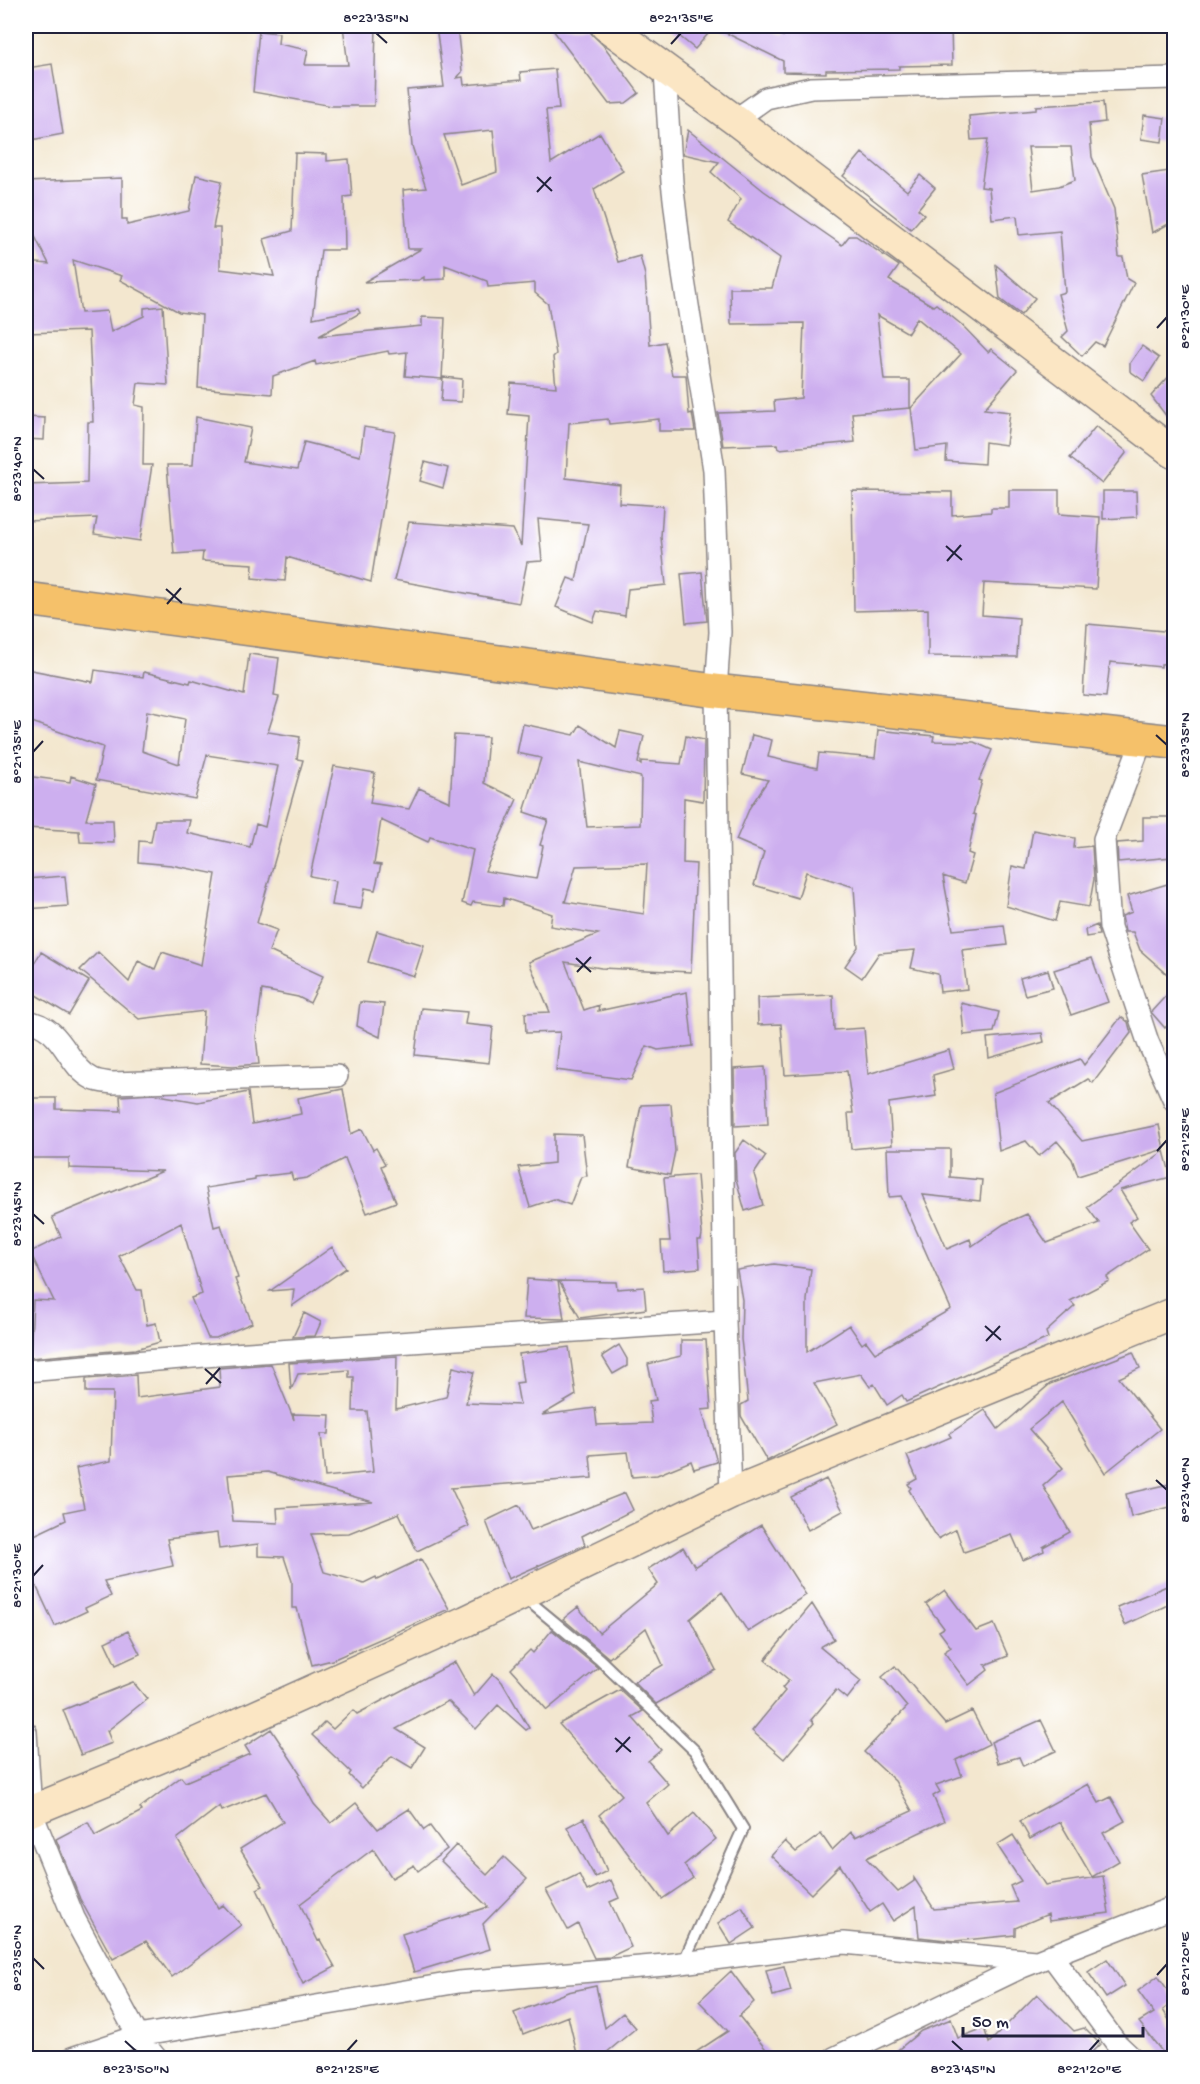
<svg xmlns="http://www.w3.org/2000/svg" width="1200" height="2084" viewBox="0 0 1200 2084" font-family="'Gochi Hand',sans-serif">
<rect width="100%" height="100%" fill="#fff"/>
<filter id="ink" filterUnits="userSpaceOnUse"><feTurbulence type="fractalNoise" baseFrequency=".0167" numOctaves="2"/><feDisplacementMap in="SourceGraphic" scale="12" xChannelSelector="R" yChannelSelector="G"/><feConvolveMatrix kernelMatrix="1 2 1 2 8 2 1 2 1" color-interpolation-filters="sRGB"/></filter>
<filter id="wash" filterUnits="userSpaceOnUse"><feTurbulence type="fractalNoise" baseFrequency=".008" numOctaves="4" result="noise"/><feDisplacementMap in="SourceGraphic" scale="24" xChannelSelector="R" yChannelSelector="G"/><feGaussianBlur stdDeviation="1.35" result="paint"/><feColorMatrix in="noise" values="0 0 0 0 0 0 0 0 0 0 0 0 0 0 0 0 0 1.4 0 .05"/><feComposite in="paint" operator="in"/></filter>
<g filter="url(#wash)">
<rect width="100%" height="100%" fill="#f3e7cf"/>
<g id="blocks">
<path fill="#cdafef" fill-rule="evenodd" d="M343,26H376L374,106H332L253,92L259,31L279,33L278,44L308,50L305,65H348Z
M436,26H457L462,72L457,78L463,77L464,85L521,80L520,72L555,69L559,109L546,110L551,163L600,133L623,171L594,189L618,262L640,256L645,275L650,345L665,342L672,375H686L689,414L692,413L695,431H659V419L609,424L608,419L569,423L566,478L620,485L619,503L663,506L661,537L666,585L628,589L625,616L597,611L593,622L556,607L568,578L576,581L588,524L538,519L542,561L527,562L519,603L394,580L409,522L513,529L521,546L529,416L508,414L511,383L556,387L553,357L556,354L548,304L535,293V283L488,287L487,281L445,265V279L424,280V277L419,280L364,282L421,249H408L403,190L426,188L412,146L407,90L444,87ZM493,130L497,172L461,185L444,135Z
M550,26H589L591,33L604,46L639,93L626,103L609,104Z
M667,26H760L783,36V26H951L952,65L899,66V69L826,70V73L783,72V61L714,27L695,49Z
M52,64L63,134L26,141V84L30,83L27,68Z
M1103,102L1105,122L1089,124L1092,157L1114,209L1119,257H1123L1127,279L1134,283L1103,346L1095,342L1082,356L1062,337L1068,331L1058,294L1065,292L1060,231L1019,235L1017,216L992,219L989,188L981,187L988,139L971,140L969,116L1036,110V106ZM1028,147H1071L1075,180L1059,186L1033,190Z
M1144,115L1165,118L1162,142L1141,139Z
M688,130L764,191L842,245L849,236H856L899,266L889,280L933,306L936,304L962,325L988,352L991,349L1017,370L984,409L1010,412L1006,445L985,442L984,464L946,461L947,446L916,450L911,408L961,354L917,318L908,333L877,315L884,380H910V408L852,413L855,442L779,449L778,444L723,446L718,413L775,411L774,401L801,398L804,323L731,324L730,288H772L780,258L728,222L741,199L711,172L719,162L683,154Z
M295,153L327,154V161L349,159L352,196L344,197L345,250H321L313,318L358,309L360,313L319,336L422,326V317L445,318L442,379L405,376L407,352L389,354L388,351L316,365L315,361L273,376L272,394L198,388L202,315L179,312L120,280L122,276L73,260L81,313L107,311L111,332L144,316V308L163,306L168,385L138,383L135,405L144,407L143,465H152L140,541L94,534L97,518L26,521V485L87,483L88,422H93L89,331L26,333V262L49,264L26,219V182L122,178V219H127V225L189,211L196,175L222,181L213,228H220V269L274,276L264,239L292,231Z
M862,153L907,191L920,175L935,188L918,209L924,214L911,229L843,176Z
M1169,171L1174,221L1152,233L1142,175Z
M996,265L1035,298L1021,315L1000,299Z
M1142,346L1159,358L1144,381L1130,371V363Z
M1174,371V426L1151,396Z
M443,377L462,379L461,402L441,401Z
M26,417L45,418L44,440L26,439Z
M196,417L251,428L244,462L297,470L304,442L360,456L364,427L395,432L371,582L287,557L285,581L252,578L253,564L202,561L203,552L174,554L167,465H193Z
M1096,426L1127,452L1102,484L1070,458Z
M425,462L448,468L443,488L420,481Z
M1009,490H1059V514L1100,517L1096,589L984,583L982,615L1019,618L1017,657L928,656V609L854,611L852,491L952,492V515L991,512V508H1009Z
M1103,491H1136L1137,517L1103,519Z
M702,572L707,621L686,623L681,574Z
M1087,624L1174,632V663L1161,664V667L1110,662L1106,697L1083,695Z
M249,654L279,658L274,696L279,697L268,732L300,737L297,759L303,760L257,923L277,930L269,951L323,976L310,1003L298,997L262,990L256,1037L259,1064L233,1066L200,1064L204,1011L139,1019L80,970L98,952L129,982L138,961L155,969L162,952L201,965L216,874L171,865L138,862L139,841L151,842L155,820H190L187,833L250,847L256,824L265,827L278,766L207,755L195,799L96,780L103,747L26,720V669L93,682L95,670L143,677L144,672L190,683L191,680L244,695ZM147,711L185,719L179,764L142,751Z
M523,724L574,735L580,725L616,748L620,731L644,736L638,763L641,765V761L681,764L686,736L704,740L703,801L684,798L683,863L696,864L691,972L601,968L565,962L584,1010L599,1005L598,1011L687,992L693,1046L658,1050L647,1046L631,1080L556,1070L560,1032L526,1033L525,1013L550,1012L529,962L598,934L550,926L552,914L504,898L503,906L473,902L471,906L462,903L473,850L430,837L428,842L381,820L374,864L381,865L375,890L365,888L361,909L332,905L336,881L310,876L334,766L375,773L370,803L409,809L419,788L450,802L454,735L488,737L484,783L517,799L485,871L536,879L543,846L540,845L548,820L524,812L541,758L517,753ZM579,762L641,777L640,825L587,827ZM647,864L644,914L565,902L576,866Z
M878,730L934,736L933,741L974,742L992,750L979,780L982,781L973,814L976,815L968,853L973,855L965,883L943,876L953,930L1004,925L1007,945L962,950L967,989L940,992L938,974L911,968L915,950L879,953L862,978L845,966L858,947L854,887L806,872L798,898L754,885L764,852L736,840L750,807L768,780L742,774L752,735L772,740L768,757L817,768L819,753L875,758Z
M26,776L70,782L71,776L96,784L86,820H113L114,843L80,842L79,831L26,828Z
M1143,817H1172V857L1118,862L1117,843L1143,841Z
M1033,830L1075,838L1074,848L1092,846L1094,879L1089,907L1060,902L1055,921L1006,906L1012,866L1026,869Z
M65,876L68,906L26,909V879Z
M1174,882V980L1140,950L1133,932H1125L1122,916L1132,912L1127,896Z
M1097,925L1099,935L1086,937L1085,930Z
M377,931L424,945L414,976L368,962Z
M41,952L89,981L69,1015L26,989V977Z
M1092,958L1108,1002L1071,1015L1054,970Z
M1048,970L1053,988L1025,995L1020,978Z
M1174,987V1018L1165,1028L1151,1012Z
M833,995L834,1030L864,1028L868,1074L949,1050L954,1069L933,1075L936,1096L889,1103L892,1145L851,1149L848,1113H853L847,1071L785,1075L781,1024L758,1025L757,998Z
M360,1002L384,1004L380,1037L357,1026Z
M961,1003L999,1012L994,1032L964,1035Z
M421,1008L467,1012L465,1024L493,1027L489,1063L415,1055Z
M1121,1017L1128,1022L1131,1033L1093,1083L1088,1079L1049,1103L1082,1141L1159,1125L1164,1149L1078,1176L1072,1159L1057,1141L1039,1156L1026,1141L999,1151L993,1093L1080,1059L1084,1065Z
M1042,1033L1044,1042L989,1058L987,1038Z
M765,1067L768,1124L735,1126L734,1069Z
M343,1089L351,1134L362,1129L373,1150L376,1148L385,1164L381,1166L396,1202L367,1213L345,1158L307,1178L293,1180L291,1173L255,1177V1180L206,1188L214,1227L221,1225L238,1278L235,1279L252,1323L216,1338H208L191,1298L202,1294L181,1223L119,1256L137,1290H142L147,1325L156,1323L160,1342L136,1349L30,1358L33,1300L54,1301L30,1252L61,1237L52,1217L163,1171L69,1168V1158H26V1098H56V1109L121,1111L120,1096L153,1094L198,1102L248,1092L252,1124L301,1114L298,1098Z
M671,1104L675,1151L670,1175L629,1167L641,1105Z
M554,1134L582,1135L587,1176L581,1177L570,1205L554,1199L530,1207L518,1167L554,1163Z
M744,1140L766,1156L754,1174L763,1205L745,1211L736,1179L735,1153Z
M887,1149H950V1177L982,1180L980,1201L923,1195L947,1249L970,1239L972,1246L1004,1224L1027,1214L1047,1243L1099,1223L1087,1207L1164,1151L1171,1177L1120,1190L1137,1217L1129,1222L1148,1249L1107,1277L1109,1281L1070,1301L1075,1306L1046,1332L1048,1338L906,1402L902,1395L887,1405L874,1384L870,1387L861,1374L814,1383L837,1424L767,1461L741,1416V1405L748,1401L741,1339L742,1300L737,1270L774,1264L811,1269L807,1300V1352L849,1325L862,1344L866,1341L875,1353L951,1309L901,1196L889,1197Z
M697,1175L702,1234L701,1240H698L700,1268L663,1271L661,1241H670L664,1178Z
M332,1247L346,1268L292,1306L294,1289L270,1291Z
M527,1279L558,1281L564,1319L524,1318Z
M559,1281L616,1282L617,1289L644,1287L646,1309L580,1318Z
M304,1313L321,1322L315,1336L293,1337Z
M681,1340H706L711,1409L702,1410L717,1462L694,1469L691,1461L657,1475L632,1477L628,1452L590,1455L592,1478L451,1488L469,1526L417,1551L399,1513L349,1533L311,1534L324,1572L364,1583L376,1577L377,1580L421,1559L449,1609L332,1660L312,1665L297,1608H292V1581L284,1557L258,1556V1544L219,1549L217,1533L167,1539L173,1566L104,1581L111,1596L85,1608L87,1611L55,1626L26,1564V1539L66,1520L64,1512L84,1508L76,1468L111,1461L113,1392H86V1379L136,1375L137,1398L220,1387L219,1368L271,1364L294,1420L293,1414L330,1415L329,1434H321L325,1477L373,1472L367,1411H353L354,1377H349V1370L298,1374L291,1390L289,1363L397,1356L396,1409L446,1397L453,1367L474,1372L466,1403L520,1405L516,1383L523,1382L519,1354L569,1347L576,1395L542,1415L595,1408L597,1425L652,1423L649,1401L656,1400L648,1364L681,1356ZM268,1472L298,1481L373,1502L277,1508L278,1523L233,1521L228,1475Z
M619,1345L627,1359V1366L613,1374L602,1356Z
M1133,1352L1140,1368L1119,1378L1160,1429L1105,1473L1062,1402L1029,1429L1063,1468L1043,1486L1070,1532L1043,1547L1044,1551L1023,1560L1012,1535L964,1552L956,1529L938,1539L909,1490L911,1488L908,1484L917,1479L907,1456L951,1437L949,1434L985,1410L998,1429L1050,1384Z
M826,1479L843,1511L808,1530L791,1497Z
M1174,1483V1506L1131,1517L1126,1494Z
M625,1493L633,1510L582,1536L585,1545L508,1579L486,1521L519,1505L531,1530Z
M761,1525L806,1595L748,1632L722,1592L690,1619L716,1670L656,1704L634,1682L663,1665L646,1628L609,1658L563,1619L578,1607L599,1633L658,1584L648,1569L683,1547L695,1567Z
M1174,1583V1602L1125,1625L1117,1607Z
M945,1590L976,1631L994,1624L1008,1656L985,1665L988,1670L969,1685L944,1652L951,1647L939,1631L944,1628L926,1604Z
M812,1604L834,1639L820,1647L861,1681L847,1699L836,1690L811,1720L814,1723L784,1759L752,1731L785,1691L782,1688L789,1680L765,1660Z
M552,1630L598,1668L547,1710L511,1669L530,1650L533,1653Z
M128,1631L140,1654L116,1665L105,1642Z
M455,1662L474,1696L493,1674L502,1682L529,1728L526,1730L498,1705L476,1729L448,1701L396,1729L425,1747L412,1768L392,1756L362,1788L349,1775L351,1772L312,1735L325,1722L333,1729L353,1710L357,1714Z
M895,1666L945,1724L972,1711L989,1744L956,1760L962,1776L936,1785L940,1792L933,1796L944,1821L866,1858L898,1892L914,1881V1878L934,1909L1017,1902L1010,1886L1021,1881L997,1845L1013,1835L1045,1885L1103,1876L1109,1913L1049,1921L1048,1914L1015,1928V1935L955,1941L919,1937L916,1906L893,1921L882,1904L870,1912L840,1865L811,1894L771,1856L785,1841L796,1852L821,1834L832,1850L851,1832L855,1837L912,1811L895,1781L864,1752L907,1707L882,1677Z
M133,1682L147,1699L107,1731L112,1743L81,1755L63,1710Z
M620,1690L643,1711L632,1717L661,1750L648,1761L668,1784L646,1803L668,1836L694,1813L716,1839L684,1865L693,1878L662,1899L599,1815L622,1795L559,1724Z
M1041,1720L1056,1751L1023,1766L1019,1757L998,1763L991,1742Z
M271,1729L300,1773L298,1775L314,1804L331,1823L356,1803L378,1829L409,1809L424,1830L430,1826L447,1849L418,1871L414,1865L392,1878L373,1849L300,1904L318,1941L320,1940L335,1967L303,1984L257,1889L263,1886L240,1849L283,1822L266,1793L222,1811L220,1806L177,1839L218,1908L223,1905L241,1925L172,1977L146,1941L113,1959L80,1899L56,1839L88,1822L95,1836L142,1811L140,1808L181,1777L185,1782L250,1754L245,1746Z
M1088,1784L1099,1803L1111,1797L1125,1821L1103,1833L1119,1861L1092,1877L1060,1822L1030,1839L1020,1821Z
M584,1818L607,1871L595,1877L567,1827Z
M456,1845L487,1875L504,1857L527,1879L483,1924L490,1949L414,1972L402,1934L488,1907L441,1861Z
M579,1874L587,1891L611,1880L619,1898L610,1902L631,1947L610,1957L594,1958L578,1924L568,1930L546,1890Z
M742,1907L755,1928L731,1944L718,1923Z
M1107,1959L1125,1986L1106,1998L1088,1972Z
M784,1966L791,1991L773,1996L766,1970Z
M731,1971L754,2002L739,2016L773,2058H687L728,2031L699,2001Z
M1158,1976L1174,1999V2002L1163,2010L1174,2028V2058H1167L1139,2022L1154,2013L1138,1991Z
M596,1986L605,2028L623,2013L636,2028L600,2058H578L568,2016L523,2034L514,2013L568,1992Z
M1037,1994L1074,2031L1084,2028L1100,2044L1086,2058H888L921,2031L951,2019L958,2038L984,2028L989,2043Z"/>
</g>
</g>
<g filter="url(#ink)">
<use href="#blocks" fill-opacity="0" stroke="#8a8485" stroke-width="1.5"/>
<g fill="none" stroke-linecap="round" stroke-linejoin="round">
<g stroke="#8a8485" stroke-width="14">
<path id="lane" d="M524,1597L599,1659L695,1751L743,1829L683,1963"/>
</g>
<g stroke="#8a8485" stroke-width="24">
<path id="street" d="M665,71L672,182L683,274L714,470L720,632L716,691L725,1321L731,1494
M735,120L766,98L811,88L1174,78
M1142,740L1104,839L1110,927L1148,1042L1174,1100
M26,1021C65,1027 65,1065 93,1079C99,1082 106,1082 112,1083L337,1076
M26,1371L217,1355L725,1321
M26,1732L31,1811L74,1918L138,2036L156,2058
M1051,1955L1117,2044L1132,2058
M72,2058L138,2036L459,1982L665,1965L844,1943L1035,1961
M834,2058L1022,1967L1174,1907"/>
</g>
<g stroke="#8a8485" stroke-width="33">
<path id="secondary" d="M606,26L735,120L1174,453
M26,1813L198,1742L466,1621L731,1494L1174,1313"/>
</g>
<g stroke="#8a8485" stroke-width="36">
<path id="primary" d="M26,599L716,691L1174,742"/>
</g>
<use href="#lane" stroke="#fff" stroke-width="10"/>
<use href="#street" stroke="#fff" stroke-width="21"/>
<use href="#secondary" stroke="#fbe6c4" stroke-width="30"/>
<use href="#primary" stroke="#f5c16b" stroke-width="33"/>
</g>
</g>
<path fill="none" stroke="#22223b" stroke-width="2" d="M376,33L387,43M671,44L681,33M537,177L552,191M537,192L551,177M1157,328L1167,317M33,469L44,479M946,546L962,560M947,561L961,545M166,589L182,603M167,604L181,588M1156,735L1167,745M33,752L43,741M576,958L591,972M577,972L591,957M1157,1151L1167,1140M33,1214L44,1224M985,1326L1001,1340M986,1341L1000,1326M205,1369L221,1383M206,1384L220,1368M1156,1480L1167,1490M33,1576L43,1565M615,1738L631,1752M616,1752L630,1737M33,1958L44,1969M1157,1975L1167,1964M125,2041L136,2051M952,2041L963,2051M347,2051L357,2040M1089,2051L1099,2040"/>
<rect width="1200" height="2084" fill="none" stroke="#fff" stroke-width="66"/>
<path d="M963 2027v9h180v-9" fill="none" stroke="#22223b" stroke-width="3"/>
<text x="972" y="2027" font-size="18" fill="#22223b" stroke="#ffffff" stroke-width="4.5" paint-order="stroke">50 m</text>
<rect x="33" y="33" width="1134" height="2018" fill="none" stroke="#22223b" stroke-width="2"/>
<g font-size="15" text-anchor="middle" fill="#22223b">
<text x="376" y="22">8°23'35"N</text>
<text x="681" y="22">8°21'35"E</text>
<text transform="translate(1184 317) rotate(-90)" y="5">8°21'30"E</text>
<text transform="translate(16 469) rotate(-90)" y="5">8°23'40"N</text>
<text transform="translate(1184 745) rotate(-90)" y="5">8°23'35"N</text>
<text transform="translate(16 752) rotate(-90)" y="5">8°21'35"E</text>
<text transform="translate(1184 1140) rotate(-90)" y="5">8°21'25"E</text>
<text transform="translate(16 1214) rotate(-90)" y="5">8°23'45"N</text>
<text transform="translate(1184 1490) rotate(-90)" y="5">8°23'40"N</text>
<text transform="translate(16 1576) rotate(-90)" y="5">8°21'30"E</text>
<text transform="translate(16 1958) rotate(-90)" y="5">8°23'50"N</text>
<text transform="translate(1184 1964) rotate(-90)" y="5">8°21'20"E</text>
<text x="136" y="2073">8°23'50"N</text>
<text x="347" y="2073">8°21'25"E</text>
<text x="963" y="2073">8°23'45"N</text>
<text x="1089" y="2073">8°21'20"E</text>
</g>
</svg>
